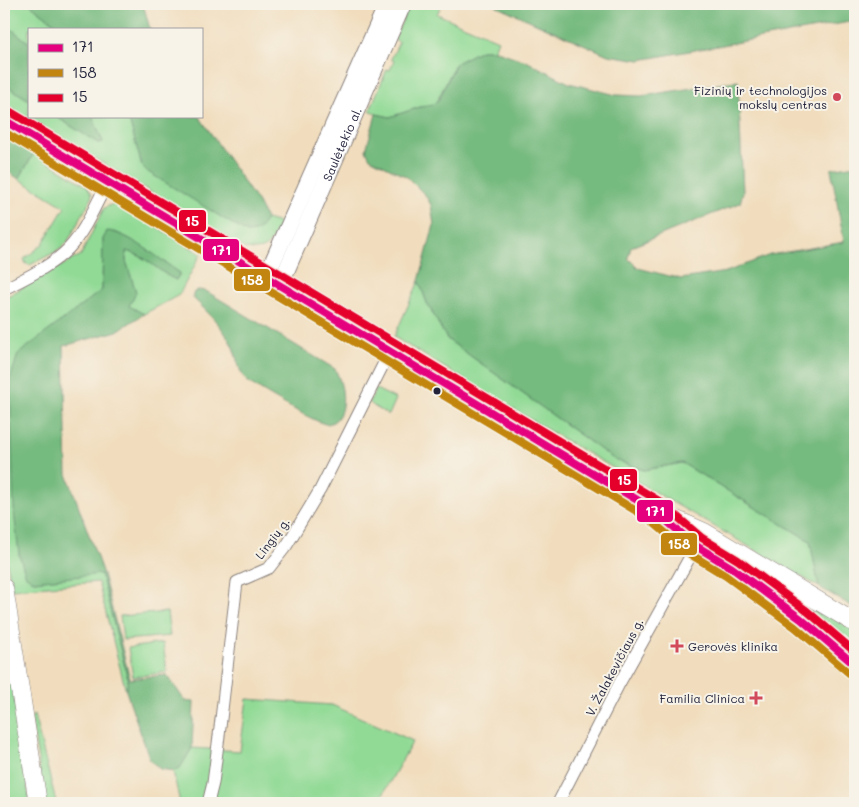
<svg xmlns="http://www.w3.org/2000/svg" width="859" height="807" viewBox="0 0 859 807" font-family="Mali,sans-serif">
<rect width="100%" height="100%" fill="#f7f3e8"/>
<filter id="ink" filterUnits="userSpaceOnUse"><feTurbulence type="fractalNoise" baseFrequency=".02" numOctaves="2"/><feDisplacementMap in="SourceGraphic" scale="10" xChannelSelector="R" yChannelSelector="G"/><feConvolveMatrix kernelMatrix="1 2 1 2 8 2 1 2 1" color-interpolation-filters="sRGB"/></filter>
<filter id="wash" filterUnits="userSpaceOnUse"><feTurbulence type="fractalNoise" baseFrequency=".0096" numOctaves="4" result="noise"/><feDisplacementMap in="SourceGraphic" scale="20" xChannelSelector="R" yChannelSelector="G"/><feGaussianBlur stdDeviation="1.12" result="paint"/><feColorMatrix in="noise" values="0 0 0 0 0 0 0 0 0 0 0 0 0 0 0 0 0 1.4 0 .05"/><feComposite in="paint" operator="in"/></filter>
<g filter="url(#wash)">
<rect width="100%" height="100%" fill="#f1ddbd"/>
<path fill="#91da95" stroke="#5a7e68" d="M4,4H30L62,29H29V43L4,23Z
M410,4H442L437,14L498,40L494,50H481L456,63L438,99L432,105L420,107L390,117L376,114L370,110L387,69L390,70L394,61L391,59L399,42L394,39Z
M4,84L29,100V116H55L98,143L103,142L92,116H128L142,166L260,229L266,219L280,223C271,242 268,255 244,248L4,104Z
M34,153L87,186L92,194L91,199L68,241L61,249L30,265L26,264L24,259L42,245L65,207L19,179Z
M117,202L201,254L179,295L144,314L128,306L136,292L126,261V251C146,255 158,272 176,280L180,273L130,239L115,232L103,239L102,290L19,354V554L26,575L34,581L101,573L128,680L126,691L98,582L12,589L4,548V298L81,255L104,208Z
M419,281L427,303L447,339L615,460L644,470L682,463L810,541L819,587L558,436L394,337Z
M376,389L396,399L389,415L375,407L369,402Z
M748,567L855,631V653L822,624L747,569Z
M167,612L170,636L123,640L120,616Z
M4,632L30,803H10L4,765Z
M163,643L167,672L133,677L128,648Z
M247,699L332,705L413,741L378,803H180L173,771L180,768L192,748L240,751Z
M34,715L56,801L55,803H45L31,717Z"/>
<path fill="#74ba7e" stroke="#4b6e5c" d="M30,4H143L150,29H62Z
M496,4H855V21L640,60L608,55L497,6Z
M4,23L29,43V100L4,84Z
M481,50H494L526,61L569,83L616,95L641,96L738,81L743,192L740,203L631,247L628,258L638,268L681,279L726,272L770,255L844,242L831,169L855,165V608L819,587L810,541L682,463L644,470L615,460L447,339L427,303L419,281L434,225L431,205L426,196L407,177L370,158L366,150L376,114L390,117L420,107L432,105L439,99L456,63Z
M55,116H92L103,142L98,143Z
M128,116H199L258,203L266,219C260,229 258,233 247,233L148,172L142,166Z
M4,136L34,153L19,179L4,169Z
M107,231C128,232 162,261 180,273L176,280C158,272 146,255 126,251V261L136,292L129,306L144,314L117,331L64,346L67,474L103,574L130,679L167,675L185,701L194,702L192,748L180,768L173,771L160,769L150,760L126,691L128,680L101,574L34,581L26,576L19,554L14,512L10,380L18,354L102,290L103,239Z
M198,290L206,291L335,369C341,381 344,393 342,406C341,414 336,424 326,424C318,424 253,387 246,380C238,371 237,356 232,345C223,327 208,312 193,298V293Z"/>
</g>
<g filter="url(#ink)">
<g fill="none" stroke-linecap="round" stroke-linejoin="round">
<g stroke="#8a807c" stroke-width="13">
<path id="street" d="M4,289C25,278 52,266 69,248C86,230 96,203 108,182
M208,803L213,783L219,736L237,582L269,568L287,545L320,490L390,351
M558,803L619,684L696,546"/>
</g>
<g stroke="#8a807c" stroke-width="18">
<g id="secondary">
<path d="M266,277L387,4"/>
<path id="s1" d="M280,285L403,4"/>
</g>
</g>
<g stroke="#8a807c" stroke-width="19">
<path id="primary" d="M4,120L654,510L704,532L855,623
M669,523L696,546L732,568L801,619L855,665
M4,588L38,803"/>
</g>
<use href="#street" stroke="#fff" stroke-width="11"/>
<use href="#secondary" stroke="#fff" stroke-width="16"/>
<use href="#primary" stroke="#fff" stroke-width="18"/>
<g stroke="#f7f3e8" stroke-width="11">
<path id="bus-1" d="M4,120L654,510L696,546L732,568L801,619L855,665"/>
</g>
<g stroke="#f7f3e8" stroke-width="11">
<path id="bus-2" d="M4,132L648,518L690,554L726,576L795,627L849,673"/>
</g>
<g stroke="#f7f3e8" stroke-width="11">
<path id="bus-3" d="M9,111L659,501L702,538L738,560L807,611L855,652"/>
</g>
<use href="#bus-1" stroke="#e5007d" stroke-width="8"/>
<use href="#bus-2" stroke="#c2850f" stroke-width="8"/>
<use href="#bus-3" stroke="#e4002b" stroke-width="8"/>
</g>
</g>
<g fill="#d1495b" stroke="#f7f3e8" stroke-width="2">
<circle cx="837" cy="97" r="5"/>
<path d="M674.5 638.5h5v5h5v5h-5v5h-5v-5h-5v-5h5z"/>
<path d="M753.5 690.5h5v5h5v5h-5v5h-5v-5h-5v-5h5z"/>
</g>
<circle fill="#22223b" stroke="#f7f3e8" stroke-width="2" cx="437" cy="391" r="4.5"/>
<g text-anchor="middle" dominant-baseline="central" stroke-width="4" stroke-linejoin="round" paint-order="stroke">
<g font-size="12" fill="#22223b" stroke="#f7f3e8" text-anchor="end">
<text x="827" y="90">Fizinių ir technologijos<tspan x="827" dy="14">mokslų centras</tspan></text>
<text x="688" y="646" text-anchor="start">Gerovės klinika</text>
<text x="745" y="698">Familia Clinica</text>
</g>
<g font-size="12" fill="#22223b" stroke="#f7f3e8">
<text stroke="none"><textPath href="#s1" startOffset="154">Saulėtekio al.</textPath></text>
<text transform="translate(272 538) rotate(-53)">Lingių g.</text>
<text transform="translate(614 667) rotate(-62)">V. Žalakevičiaus g.</text>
</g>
</g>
<g stroke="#f7f3e8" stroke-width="2">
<rect x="178" y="209" width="29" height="24" rx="5" fill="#e4002b"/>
<rect x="202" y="238" width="38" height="24" rx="5" fill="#e5007d"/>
<rect x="233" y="268" width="38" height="24" rx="5" fill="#c2850f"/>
<rect x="609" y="468" width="29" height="24" rx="5" fill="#e4002b"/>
<rect x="636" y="499" width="38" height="24" rx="5" fill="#e5007d"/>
<rect x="660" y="532" width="38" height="24" rx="5" fill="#c2850f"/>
</g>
<g font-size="14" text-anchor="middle" font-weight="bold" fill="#fff">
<text x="192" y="226">15</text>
<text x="221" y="255">171</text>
<text x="252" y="285">158</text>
<text x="624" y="485">15</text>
<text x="655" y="516">171</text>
<text x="679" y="549">158</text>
</g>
<rect width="859" height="807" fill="none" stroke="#f7f3e8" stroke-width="20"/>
<rect x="28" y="28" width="175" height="90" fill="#f7f3e8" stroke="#a29fa3"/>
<rect x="38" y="44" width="25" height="8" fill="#e5007d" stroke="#a29fa3"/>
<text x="72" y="52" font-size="15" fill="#22223b">171</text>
<rect x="38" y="69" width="25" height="8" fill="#c2850f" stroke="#a29fa3"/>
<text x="72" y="78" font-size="15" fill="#22223b">158</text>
<rect x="38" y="94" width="25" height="8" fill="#e4002b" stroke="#a29fa3"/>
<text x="72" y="102" font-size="15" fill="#22223b">15</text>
</svg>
